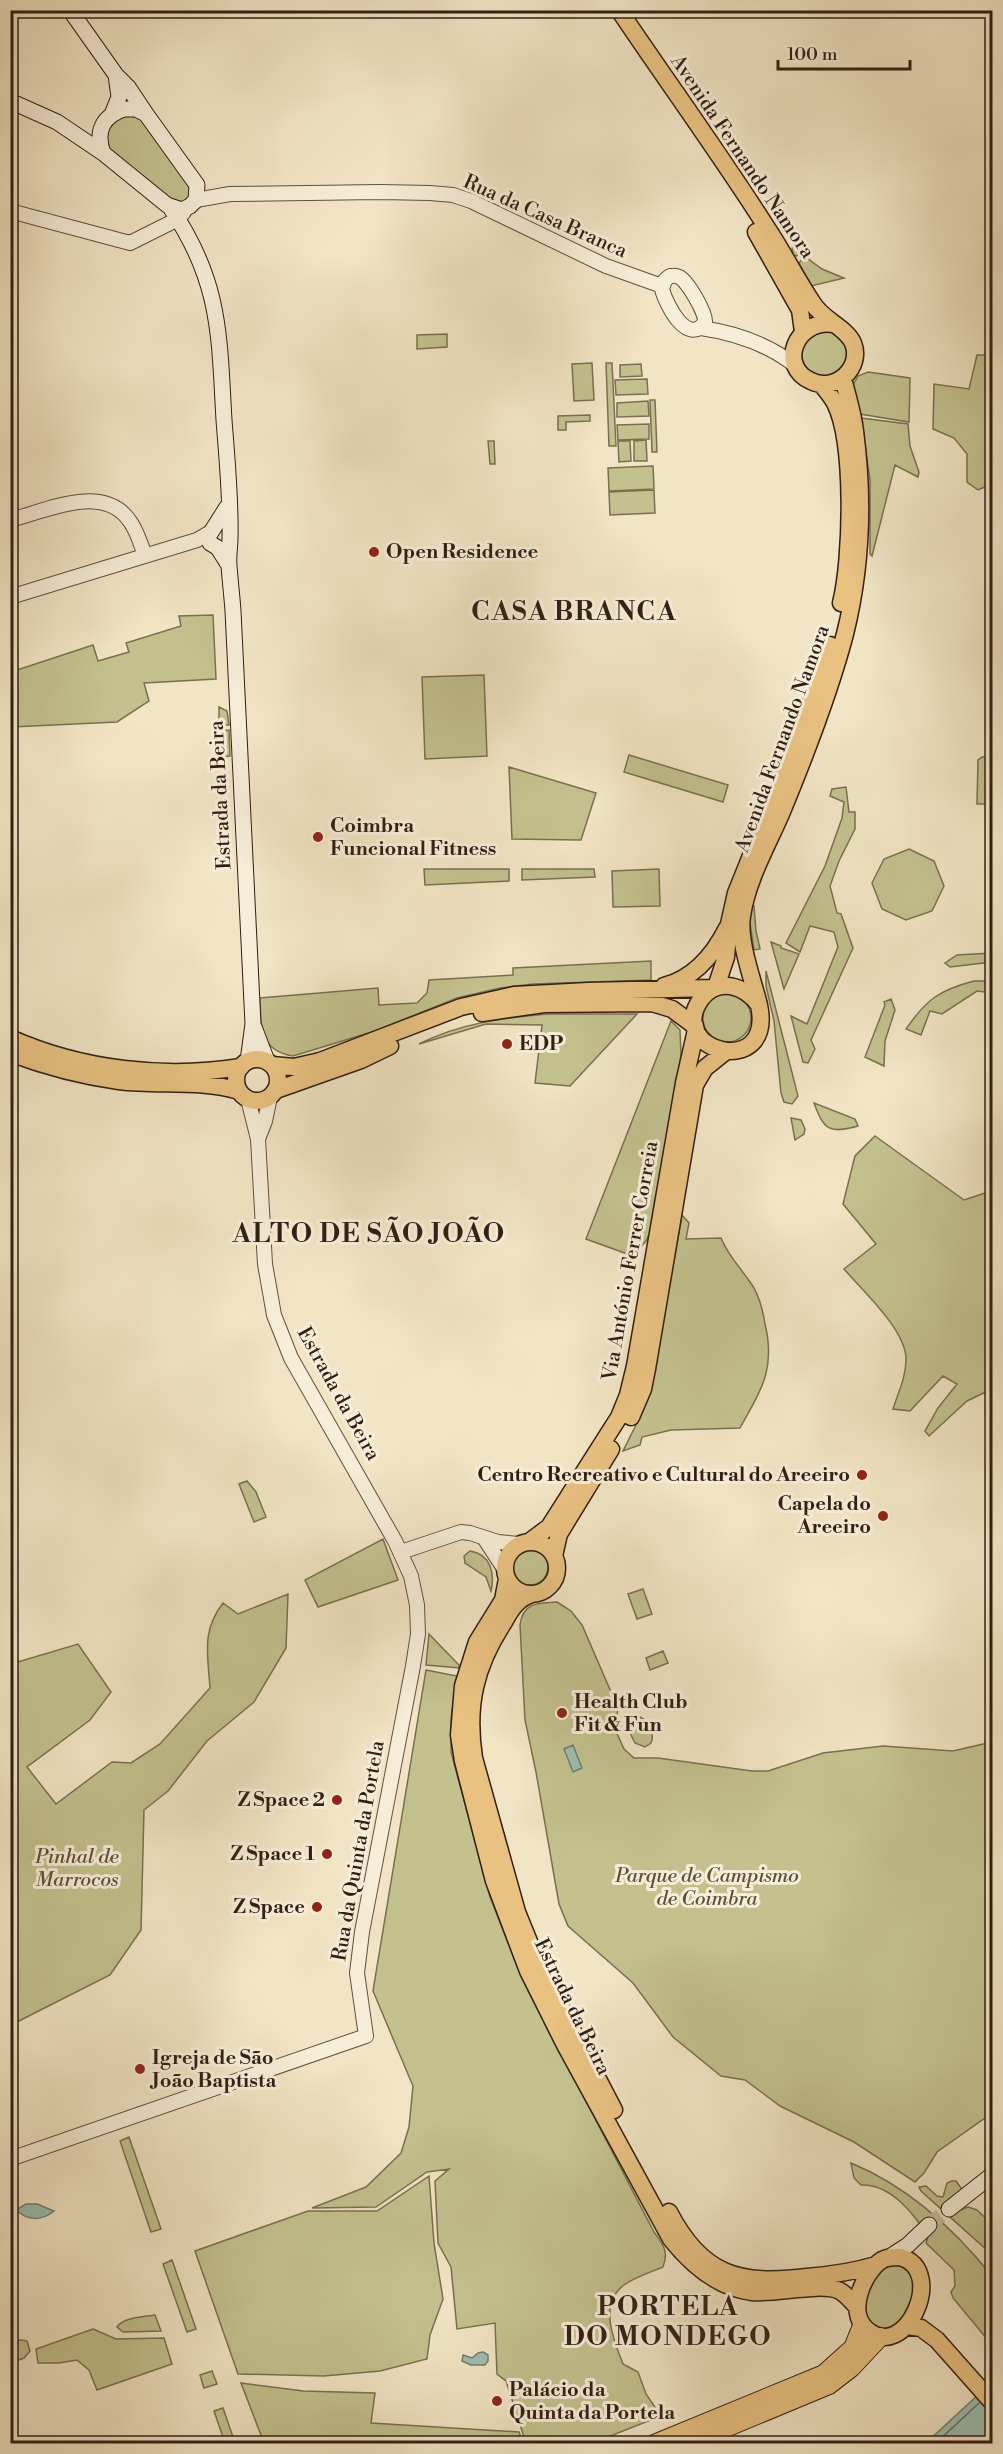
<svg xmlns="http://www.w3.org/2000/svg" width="1003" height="2454" viewBox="0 0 1003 2454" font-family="'Libre Bodoni',serif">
<rect width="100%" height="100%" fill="#f2e5c5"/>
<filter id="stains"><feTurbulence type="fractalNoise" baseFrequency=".00333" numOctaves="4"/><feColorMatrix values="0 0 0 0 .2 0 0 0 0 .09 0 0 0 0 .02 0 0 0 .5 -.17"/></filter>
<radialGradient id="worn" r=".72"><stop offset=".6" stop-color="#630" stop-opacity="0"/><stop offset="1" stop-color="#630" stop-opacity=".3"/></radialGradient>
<path fill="#c3c28f" stroke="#7a7051" stroke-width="1.5" d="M126,115L143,119L190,184L191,194L185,202L175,203L109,149L106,141L110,124Z
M783,226L805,247L797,256L793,255L792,248L795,246Z
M807,253V258L822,269L844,278L811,286L799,263Z
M802 354a23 23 0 1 1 46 0a23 23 0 1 1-46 0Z
M447,334V347L417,349V335Z
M977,355H992V484L978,490L967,482V454L954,438L933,429L934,384L969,389Z
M592,363L594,400L574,401L572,364Z
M612,363L616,446H609L606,363Z
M641,364L642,376L620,377V365Z
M868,372L910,378L909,422L860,414L853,385L858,376Z
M647,379L648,394L616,395L615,380Z
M650,400H655L657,452H652Z
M648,401L649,416L617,417V403Z
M590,415V421L566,422V430H558V416Z
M861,418L908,424L910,446L919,472L918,477L895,465L872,556L870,554V480Z
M649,424V439L618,440L617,425Z
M646,440L647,461H634V441Z
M488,441H494L495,464H490Z
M618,441H630L631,461L619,462Z
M653,466L654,489L609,491L608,468Z
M654,490L655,513L610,515L609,492Z
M213,615L216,679L144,683L149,701L117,722L11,727V672L93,645L98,661L129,652L126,643L181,626L179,616Z
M484,675L487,756L425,759L422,677Z
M219,707L227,711L229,725H219Z
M229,730L230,756L221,757L220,731Z
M629,755L728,785L723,802L624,772Z
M982,757L992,758V804H977L978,760Z
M509,767L596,793L581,840L512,839Z
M846,787L849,812H855V829L839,861L830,886L837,913L841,914L853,948L811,1040L815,1049L808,1063L803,1062L791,1016L807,1024L838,947L834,932L810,926L800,952L786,943L825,866L842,818L844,802L830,796L832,789Z
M909,849L934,861L944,886L932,911L906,920L882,909L872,883L884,859Z
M424,869H509V881L425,885Z
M522,869H594L595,877L522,880Z
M659,869L660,906L613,907L612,871Z
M751,906H754L756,931L760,949L754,950L750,923Z
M771,942L781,946V948L799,954L784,989Z
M992,953V962L950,967L945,963L957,955Z
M651,961V980L533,984L500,988L457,998L375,1031L293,1056C259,1051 261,1025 260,998L378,988L379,1005L417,1003L427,993L429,980L513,975V968Z
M766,971L798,1096L792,1104L784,1102L781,1093L774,1021L766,986Z
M974,981H992V993L977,991L942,1014L930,1011L921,1035L906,1029C926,1000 939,990 974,981Z
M703 1018a24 24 0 1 1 48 0a24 24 0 1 1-48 0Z
M891,999L895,1010L885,1041L884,1066L865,1057L885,1005L884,1002Z
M548,1014H637L570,1086L535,1083L542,1025L486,1024L419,1044C460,1023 503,1018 548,1014Z
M671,1021L680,1030L681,1055L652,1228L646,1241L633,1256L586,1239Z
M814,1103L855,1119L858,1126C829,1134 824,1130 814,1103Z
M791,1118L801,1120L805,1129L804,1134L795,1140Z
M875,1136L964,1200L985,1193L992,1186V1389L967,1401L929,1436L925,1431L938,1408L957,1384L943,1376L910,1411L893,1409C898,1393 906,1377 906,1360C907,1331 862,1290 844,1269L876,1244L843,1204L855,1156Z
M682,1215L689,1223L686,1239L721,1238C729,1258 743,1270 754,1288C760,1299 763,1311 765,1324C776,1369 761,1390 740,1428L671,1430L642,1437L640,1445L623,1451L638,1421L654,1374Z
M247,1481L256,1492L266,1517L254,1522L239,1484Z
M383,1539L398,1580L318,1607L305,1580Z
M512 1567a18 18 0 1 1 36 0a18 18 0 1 1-36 0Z
M470,1551C491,1554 495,1574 491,1591L486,1577L465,1563L464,1556Z
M643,1589L652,1614L637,1619L628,1594Z
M288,1594L286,1648L254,1702L207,1741L168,1791L144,1810L141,1930L110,1975L11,2025V1664L78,1644L111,1692L90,1720L27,1767L56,1804L112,1762L131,1763L160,1744L210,1688C208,1654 201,1632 223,1603L238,1614Z
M557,1602L571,1611L582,1625L618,1708L615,1729L624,1749L634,1758H658L752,1771H768L823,1753L883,1746L953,1751L992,1742V2113L937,2152L924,2173L915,2182L854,2142L780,2106L745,2080L721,2076L673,2037L633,1983L568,1926L559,1904L536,1772L525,1720L520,1625C523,1602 538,1603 557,1602Z
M429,1634L459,1665V1668L426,1665Z
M663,1651L668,1663L650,1670L646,1658Z
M426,1670L457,1676L451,1718V1752L490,1897L521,1976L654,2232C663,2245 669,2251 663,2267C651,2272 635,2277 624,2285C598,2304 614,2341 623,2364L638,2372L646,2394L661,2416L593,2443H526L506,2381L497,2374L495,2323L457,2329L451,2267L438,2243L435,2181L449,2169L427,2172L376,2207L312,2208L366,2187L401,2153L409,2127L413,2086L373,1991Z
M640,1717C649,1721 655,1734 651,1743L645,1747L635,1743L628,1729L632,1718Z
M129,2137L161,2229L151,2232L120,2141Z
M851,2163C907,2186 955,2230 992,2276V2345L953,2298L951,2292L955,2286L954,2270L926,2243L928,2236C913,2213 891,2184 861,2185L854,2178Z
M429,2176L434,2243L443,2299L430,2335L427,2359L380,2371L324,2376L238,2374L195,2251L308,2211H377Z
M952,2181H956L964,2192L953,2213L968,2207L977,2210L992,2224V2263L989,2252L921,2191L919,2187L926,2186L937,2196L943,2197L947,2183Z
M172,2260L196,2329L187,2332L163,2264Z
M890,2265H904L915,2279C914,2300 908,2319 888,2330L871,2326L864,2310C868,2292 873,2273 890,2265Z
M155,2315L161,2331L123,2332L117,2327C124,2317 143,2317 155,2315Z
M93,2329L116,2339L164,2338L172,2364L97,2390L89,2370L77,2360L59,2363H38L36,2349Z
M21,2340L27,2341L30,2351L24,2358L11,2363V2342Z
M212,2371L217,2384L204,2388L200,2375Z
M241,2383L303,2391L375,2393L371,2423L519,2432L523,2443H264Z
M223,2408L235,2443H225L214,2411Z"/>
<path fill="#9cbfb1" stroke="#717f72" stroke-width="1.5" d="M573,1745L582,1768L573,1772L564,1749Z
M26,2204H37L54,2211C42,2221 28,2221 16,2210Z
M483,2352L488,2355V2361L485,2365H471L462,2361L463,2355L472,2358L478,2353Z
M992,2382V2443H926Z"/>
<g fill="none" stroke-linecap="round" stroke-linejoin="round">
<path stroke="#666f62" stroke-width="1.5" d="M935,2444L979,2403"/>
<path stroke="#cbbda1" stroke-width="15" stroke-dasharray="15 8" stroke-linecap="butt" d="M929,2225L949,2209"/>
<g stroke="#615040" stroke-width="16">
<path id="tertiary" d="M196,200L230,194L380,192L430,193L453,195L471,201L606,266L662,286
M10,211L130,243L178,219L184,212
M670,276C674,276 675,275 679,277C687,280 706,313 705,322C688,347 666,305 662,289L665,280Z
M701,328C736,333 768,344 796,366
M10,520C46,511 102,483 129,520C137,530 140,543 145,555
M10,597L197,540L209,533
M258,1139L265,1121L270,1097
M484,1538L505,1570
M401,1552L461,1532L470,1533L498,1542L519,1544
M10,2159L366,2036L357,1973L362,1932L413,1666L418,1634L417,1605L411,1576L395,1541L291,1358L274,1315L265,1264L258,1139L248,1099"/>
</g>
<g stroke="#311f13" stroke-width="17">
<path id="secondary" d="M70,10L116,75L128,87L146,114
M10,101L57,122L103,153
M124,109H136L146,114L197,185L196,200L190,206L182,210L167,205L103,153C95,131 103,116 124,109Z
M113,112L119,97L116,75
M170,207C221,282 219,334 224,420C227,459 231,500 230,538C230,547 228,556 229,565C230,581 232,596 233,611L253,1024L248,1061
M227,507L208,537L210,543L218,548L228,564
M254,1027L267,1061
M949,2209L992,2175
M888,2258L908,2245L929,2225"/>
</g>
<g stroke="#311f13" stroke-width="19">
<path id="primary" d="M619,10C668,83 720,154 767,228C783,252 796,278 812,302C822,320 846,327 853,343C863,368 835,393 811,381C777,366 796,319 833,324
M756,232L800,310L803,332
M821,384C826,390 831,396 835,403C855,443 852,559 841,603
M664,986C695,978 714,954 727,928
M716,987L726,957L729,924L736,893L790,759L830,645
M759,1005C745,986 718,976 701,999C664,1051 775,1081 759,1005C753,980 738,941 742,916C747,881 767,846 781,814C805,756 829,695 845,634C862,566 864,500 855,431C853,413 847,395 843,378
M482,1013L544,1004L652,1003L672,1009L695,1026
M10,1038C82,1070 164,1079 241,1067
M10,1053C45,1066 82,1076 119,1081C159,1086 200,1079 239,1091
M236 1080a21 21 0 1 1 42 0a21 21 0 1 1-42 0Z
M272,1065L294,1067L320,1061L461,1007L514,995L588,991L713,988
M276,1090L361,1060L390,1046
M631,1417L643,1389L647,1369L695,1085L705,1068L725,1052
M529,1542L549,1527L619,1417L628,1395L635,1366L684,1083L696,1030
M505 1568a26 26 0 1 1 52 0a26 26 0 1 1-52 0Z
M554,1556L559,1534L611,1449
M507,1579L503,1600L477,1642L463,1686L459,1735L463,1761L494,1881L528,1971L565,2045L671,2239C691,2264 718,2288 752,2292C776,2294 822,2282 840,2291C847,2295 852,2302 857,2307
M532,1594C518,1598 511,1609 504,1622C475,1666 466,1706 474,1758L517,1912L539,1966L614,2110
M669,2212C702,2276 740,2285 807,2277C831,2275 853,2272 876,2265
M900,2257C948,2269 905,2365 866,2329C847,2312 863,2272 882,2260C887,2257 893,2257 900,2257Z
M907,2326L921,2328L937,2340L992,2402"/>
</g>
<g stroke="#311f13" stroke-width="20">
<path id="trunk" d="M654,2444L824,2374L853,2348L862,2326
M687,2444L829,2385L851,2368L880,2337"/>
</g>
<use href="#tertiary" stroke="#f7eed9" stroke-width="14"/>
<use href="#secondary" stroke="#f7eed9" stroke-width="15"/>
<use href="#primary" stroke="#e9c282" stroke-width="16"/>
<use href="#trunk" stroke="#e9c282" stroke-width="18"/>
</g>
<g fill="#8f2418" stroke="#f7eed9" stroke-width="2">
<circle cx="374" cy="552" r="6"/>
<circle cx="318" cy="837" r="6"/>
<circle cx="507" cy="1044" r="6"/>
<circle cx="862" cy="1475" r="6"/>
<circle cx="883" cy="1516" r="6"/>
<circle cx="562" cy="1713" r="6"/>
<circle cx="337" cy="1800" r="6"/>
<circle cx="327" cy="1854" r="6"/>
<circle cx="317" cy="1907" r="6"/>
<circle cx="140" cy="2069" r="6"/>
<circle cx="497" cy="2401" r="6"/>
</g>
<g text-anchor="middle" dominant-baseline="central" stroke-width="6" stroke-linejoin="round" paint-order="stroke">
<g font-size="20" fill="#311f13" stroke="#f7eed9">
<text transform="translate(742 157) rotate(56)">Avenida Fernando Namora</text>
<text transform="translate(545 217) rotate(24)">Rua da Casa Branca</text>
<text transform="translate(783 739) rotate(-70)">Avenida Fernando Namora</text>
<text transform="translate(221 795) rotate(-93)">Estrada da Beira</text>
<text transform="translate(631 1261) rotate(-80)">Via António Ferrer Correia</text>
<text transform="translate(338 1394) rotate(61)">Estrada da Beira</text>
<text transform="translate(359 1851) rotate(-80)">Rua da Quinta da Portela</text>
<text transform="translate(572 2007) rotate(64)">Estrada da Beira</text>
</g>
<g font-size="20" font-weight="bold" fill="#311f13" stroke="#f7eed9" text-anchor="start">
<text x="386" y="552">Open Residence</text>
<text x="330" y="826">Coimbra<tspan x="330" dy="23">Funcional Fitness</tspan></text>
<text x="519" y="1044">EDP</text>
<text x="850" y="1475" text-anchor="end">Centro Recreativo e Cultural do Areeiro</text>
<text x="871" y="1504" text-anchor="end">Capela do<tspan x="871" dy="23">Areeiro</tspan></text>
<text x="574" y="1702">Health Club<tspan x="574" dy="23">Fit &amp; Fun</tspan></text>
<text x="325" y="1800" text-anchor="end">Z Space 2</text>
<text x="315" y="1854" text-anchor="end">Z Space 1</text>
<text x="305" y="1907" text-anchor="end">Z Space</text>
<text x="152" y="2058">Igreja de São<tspan x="152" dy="23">João Baptista</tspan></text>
<text x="509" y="2390">Palácio da<tspan x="509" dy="23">Quinta da Portela</tspan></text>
</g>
<g font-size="20" font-style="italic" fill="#5d5038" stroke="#f7eed9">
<text x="77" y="1857">Pinhal de<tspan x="77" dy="23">Marrocos</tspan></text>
<text x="707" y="1876">Parque de Campismo<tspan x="707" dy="23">de Coimbra</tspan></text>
</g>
<g font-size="26" font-weight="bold" letter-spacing="1.5" fill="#311f13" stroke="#f7eed9">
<text x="574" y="612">CASA BRANCA</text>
<text x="369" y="1234">ALTO DE SÃO JOÃO</text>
<text x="668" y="2307">PORTELA<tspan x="668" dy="30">DO MONDEGO</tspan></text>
</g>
</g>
<rect width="1003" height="2454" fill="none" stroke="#f2e5c5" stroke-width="36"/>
<rect x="12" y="12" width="979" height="2430" fill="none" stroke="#311f13" stroke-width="3"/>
<rect x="18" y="18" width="967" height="2418" fill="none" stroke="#311f13" stroke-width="1.5"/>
<path d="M778 60v9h132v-9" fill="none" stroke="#311f13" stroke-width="3"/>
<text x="787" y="60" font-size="18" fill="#311f13" stroke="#f7eed9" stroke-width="4.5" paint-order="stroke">100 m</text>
<rect width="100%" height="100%" filter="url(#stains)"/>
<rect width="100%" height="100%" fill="url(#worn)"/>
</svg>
